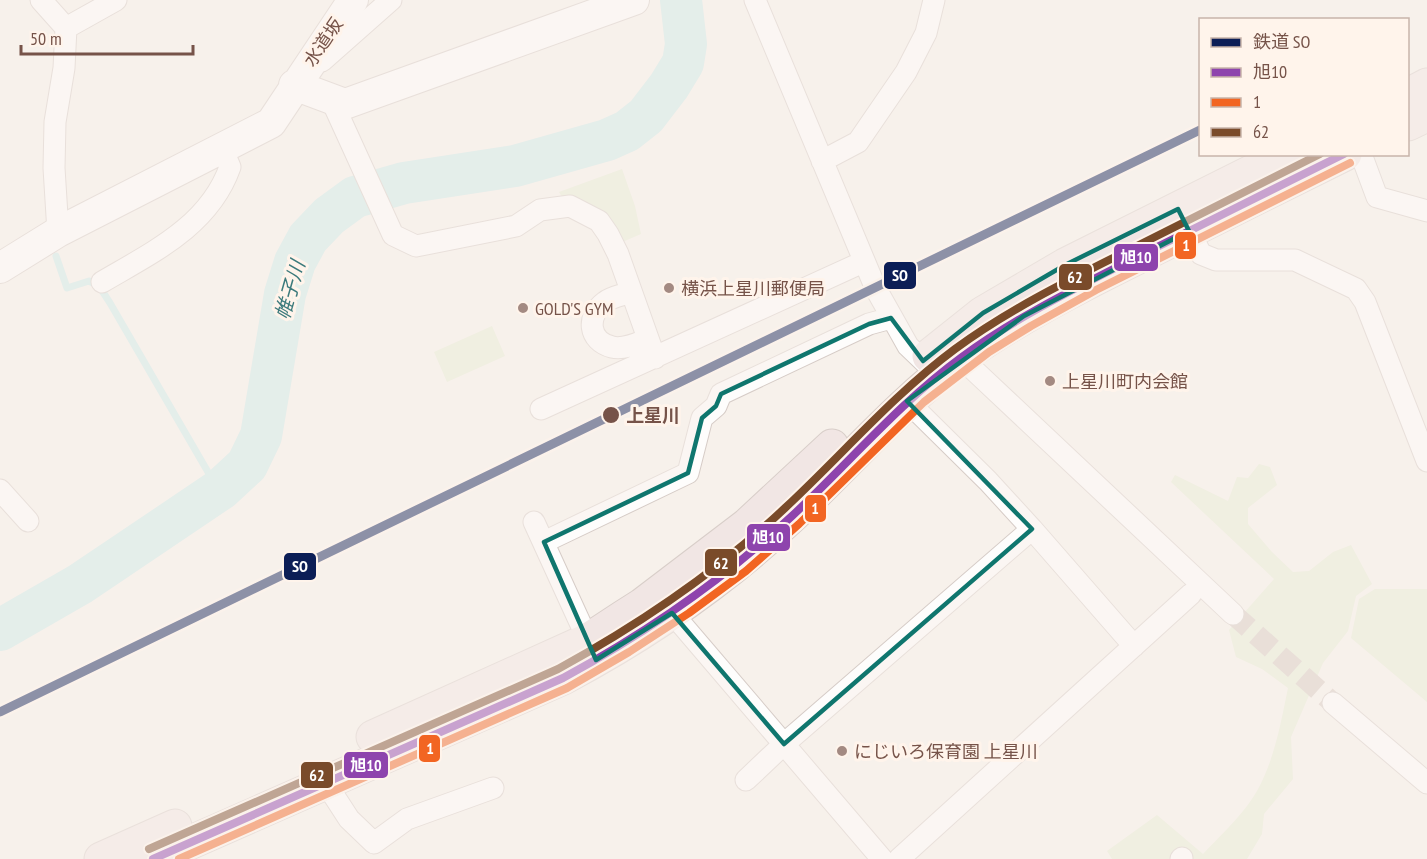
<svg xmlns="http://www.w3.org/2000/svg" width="1427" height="859" viewBox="0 0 1427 859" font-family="'PT Sans Narrow','Noto Sans JP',sans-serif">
<rect width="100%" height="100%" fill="#f7f1eb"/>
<path fill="#e6edd5" d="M622,169L635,206L641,234L620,243L562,197L559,192Z
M492,326L505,356L447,382L434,352Z
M1259,464L1270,467L1277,485L1248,508V524L1272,552L1293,572L1309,571L1333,552L1351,545L1372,584L1356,596L1348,631L1323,663L1291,737L1293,779L1264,814L1262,834L1247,859H1112L1107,851L1157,815L1203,854C1218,838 1234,823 1247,806C1272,774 1280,727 1288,688L1262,669L1236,657L1229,630L1274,579L1171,482L1175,475L1228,501L1237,477L1248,478Z
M1375,589H1427V702L1351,638L1359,599Z"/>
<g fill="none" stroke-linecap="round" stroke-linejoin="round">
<path stroke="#cceae8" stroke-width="7" d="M56,256L67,288L89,281L99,286L110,303L219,491"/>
<path stroke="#cceae8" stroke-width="42" d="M0,630L80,584L221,489L247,465L261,436L285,294L295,262L308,238L329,216L355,197L404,183L515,166L607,140L627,131L646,116L669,86L683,63L686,44L681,0"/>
<path stroke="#d7cac2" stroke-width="21" stroke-dasharray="21 10" stroke-linecap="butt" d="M1233,614L1333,703"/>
<g stroke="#d6ccc7" stroke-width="23">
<path id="street" d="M41,0L66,28L64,68L55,122L54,168L58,232
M755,0L876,289L908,346L933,370
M66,28L116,0
M322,61L391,0
M331,99L393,235L416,246L516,226L540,210L570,206L599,221L608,234L618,254L655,358
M1361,154L1377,197L1427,211
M822,161L858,142L906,72L926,33L934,0
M1183,220L1201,254L1216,260H1295L1356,289L1365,302L1427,461
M102,282C153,252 209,226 230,167L222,148
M631,292C623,295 611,297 605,302C586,316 588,341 612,347C624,350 638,343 648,339
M961,358L1233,614
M907,401L988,481L1032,529L1134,646
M541,409L863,262
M0,490L28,521
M534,522L593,651
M544,542L688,473L702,418L716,406L721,394L869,324L891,318
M672,613L882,859
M1333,703L1427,783
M746,780L784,744L1032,529
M325,782L349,819L374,843L407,819L493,788
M899,859L1191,594
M1181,859L1182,858"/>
</g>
<g stroke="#d6ccc7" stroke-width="32">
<path id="secondary" d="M294,85L345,104L634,0
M0,268L58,232L271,123L353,0"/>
</g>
<g stroke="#d8cec9" stroke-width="35">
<path id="highway" d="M1408,95L1427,85
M1408,124L1427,115
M929,356L983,313L1065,265L1287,154
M373,737L588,640L623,617L642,605L747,525L832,446
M101,859L175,826
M153,859L563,678C646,634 723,581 792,516C849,463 899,403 962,357C1017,318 1076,288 1136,258C1205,223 1275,189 1345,154"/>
</g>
<use href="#street" stroke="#fefdfc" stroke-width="21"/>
<use href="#secondary" stroke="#fefdfc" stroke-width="30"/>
<use href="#highway" stroke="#f1e6e4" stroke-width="33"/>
<g stroke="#fff4eb" stroke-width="12">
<path id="bus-1" d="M153,859L563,678C646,633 722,581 792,516C848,464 899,403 962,357C1015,318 1076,288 1135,258C1205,223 1274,189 1344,154"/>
</g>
<g stroke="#fff4eb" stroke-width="12">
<path id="bus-2" d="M179,859L567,688L629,652L689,613L746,571L799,524L924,402L989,352L1031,326L1096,290L1350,163"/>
</g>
<g stroke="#fff4eb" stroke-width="12">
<path id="bus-3" d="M149,849L558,669C640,624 717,572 785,508C842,455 893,395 955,349C1008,310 1067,281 1125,252C1190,219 1255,187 1320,154"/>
</g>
<use href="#bus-1" stroke="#8e44ad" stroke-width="8"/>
<use href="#bus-2" stroke="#f26522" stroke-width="8"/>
<use href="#bus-3" stroke="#7a4b2a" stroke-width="8"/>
<g stroke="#fff4eb" stroke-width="14">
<path id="rail-1" d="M0,712L1200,130"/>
</g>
<use href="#rail-1" stroke="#0c1e56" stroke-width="9"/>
</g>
<path d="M0 0H1427V859H0ZM1178,209L1189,231L1024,316L907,401L1032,529L784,744L672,613L596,660L544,542L688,473L702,418L716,406L721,394L869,324L891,318L923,361L983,313L1065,265Z" fill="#f7f1eb" fill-opacity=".55" fill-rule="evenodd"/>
<path fill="none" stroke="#0f766e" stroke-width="4.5" stroke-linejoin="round" d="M1178,209L1189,231L1024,316L907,401L1032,529L784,744L672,613L596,660L544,542L688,473L702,418L716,406L721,394L869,324L891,318L923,361L983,313L1065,265Z"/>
<g fill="#a38a82" stroke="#fff4eb" stroke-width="2">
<circle cx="669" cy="288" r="6"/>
<circle cx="523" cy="308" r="6"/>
<circle cx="1050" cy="381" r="6"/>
<circle cx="842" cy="751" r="6"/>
</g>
<circle fill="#765349" stroke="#fff4eb" stroke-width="2" cx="611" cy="415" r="9"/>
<g text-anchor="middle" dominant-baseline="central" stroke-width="6" stroke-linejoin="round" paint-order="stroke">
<g font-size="18" fill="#765349" stroke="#fff4eb">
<text transform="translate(323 42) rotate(-56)">水道坂</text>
</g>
<g font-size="18" fill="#765349" stroke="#fff4eb" text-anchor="start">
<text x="681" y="288">横浜上星川郵便局</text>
<text x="535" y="308">GOLD'S GYM</text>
<text x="1062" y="381">上星川町内会館</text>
<text x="854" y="751">にじいろ保育園 上星川</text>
</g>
<g font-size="18" font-weight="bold" fill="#765349" stroke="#fff4eb" text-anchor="start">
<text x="626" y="415">上星川</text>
</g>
<g font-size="20" font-style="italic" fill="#3c7a7c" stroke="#fff4eb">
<text transform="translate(290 290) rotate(-74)">帷子川</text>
</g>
</g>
<g stroke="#fff4eb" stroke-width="2">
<rect x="1174" y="231" width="23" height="29" rx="6" fill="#f26522"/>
<rect x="1113" y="243" width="46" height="29" rx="6" fill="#8e44ad"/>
<rect x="883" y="261" width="34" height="29" rx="6" fill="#0c1e56"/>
<rect x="1058" y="263" width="35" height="28" rx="6" fill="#7a4b2a"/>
<rect x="804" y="494" width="23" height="29" rx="6" fill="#f26522"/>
<rect x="746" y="523" width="45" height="29" rx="6" fill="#8e44ad"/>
<rect x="704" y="548" width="34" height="29" rx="6" fill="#7a4b2a"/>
<rect x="283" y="552" width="34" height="29" rx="6" fill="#0c1e56"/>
<rect x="418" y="734" width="23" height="29" rx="6" fill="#f26522"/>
<rect x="343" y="751" width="46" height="28" rx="6" fill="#8e44ad"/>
<rect x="300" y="761" width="34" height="28" rx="6" fill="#7a4b2a"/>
</g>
<g font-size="16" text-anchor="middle" font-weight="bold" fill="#fff">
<text x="1186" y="251">1</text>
<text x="1136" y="263">旭10</text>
<text x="900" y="281">SO</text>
<text x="1075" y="283">62</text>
<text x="815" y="514">1</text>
<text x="768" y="543">旭10</text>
<text x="721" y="569">62</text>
<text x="300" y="572">SO</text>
<text x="430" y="754">1</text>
<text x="366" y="771">旭10</text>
<text x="317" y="781">62</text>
</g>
<rect x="1199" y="18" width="210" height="138" fill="#fff4eb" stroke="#c8b4aa" stroke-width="1.5"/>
<rect x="1211" y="38" width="30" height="9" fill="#0c1e56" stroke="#c8b4aa" stroke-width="1.5"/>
<text x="1253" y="48" font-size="18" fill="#765349">鉄道 SO</text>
<rect x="1211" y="68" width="30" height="9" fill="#8e44ad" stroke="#c8b4aa" stroke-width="1.5"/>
<text x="1253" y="78" font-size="18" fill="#765349">旭10</text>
<rect x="1211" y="98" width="30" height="9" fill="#f26522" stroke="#c8b4aa" stroke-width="1.5"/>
<text x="1253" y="108" font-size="18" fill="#765349">1</text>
<rect x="1211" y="128" width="30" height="9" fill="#7a4b2a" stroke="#c8b4aa" stroke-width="1.5"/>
<text x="1253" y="138" font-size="18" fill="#765349">62</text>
<path d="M21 45v9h172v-9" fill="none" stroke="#765349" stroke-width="3"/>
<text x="30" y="45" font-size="18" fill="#765349" stroke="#fff4eb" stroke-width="4.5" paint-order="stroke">50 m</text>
</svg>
